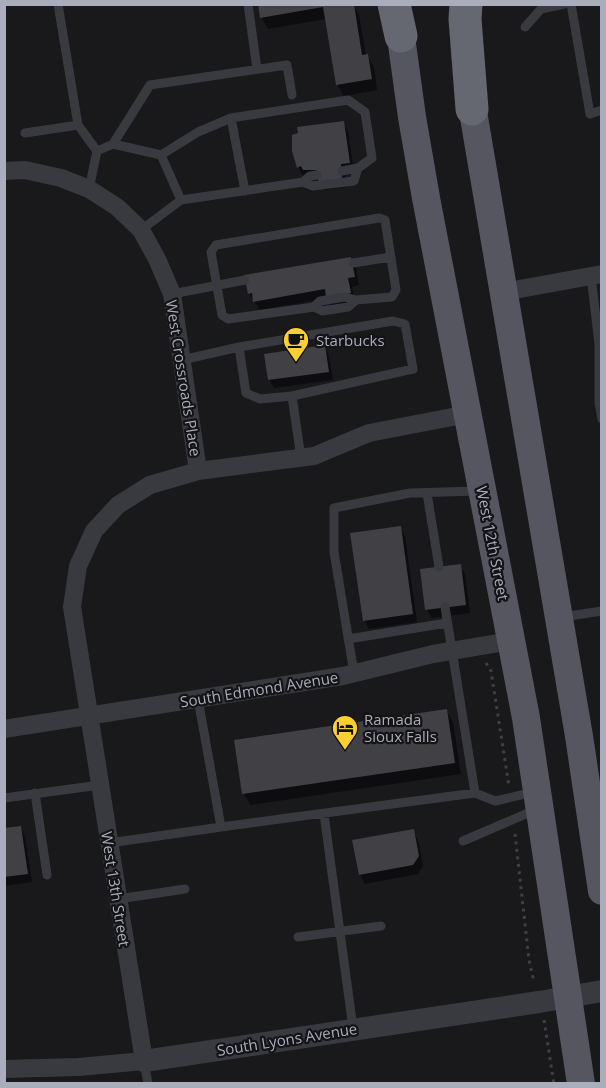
<svg xmlns="http://www.w3.org/2000/svg" width="606" height="1088" viewBox="0 0 606 1088" font-family="'Open Sans',sans-serif">
<rect width="100%" height="100%" fill="#19181b"/>
<path fill="#0007" d="M259,4H353L359,15L366,55H367L374,67L377,90L344,96L337,84L326,19L268,29L261,17Z
M343,123L348,131L354,171L345,173L346,187L325,190L319,178L307,174L303,176L298,167Z
M356,267L359,285L352,287L355,302L332,306L328,298L260,310L249,293L246,277Z
M324,347L329,355L333,380L274,388L269,380Z
M400,528L405,536L417,622L369,629L364,620Z
M460,566L465,574L470,613L432,618L427,610Z
M446,710L453,722L461,774L250,805L244,794Z
M20,827L25,836L32,882L4,886V830Z
M413,831L418,840L423,866L418,874L365,884L360,875L354,842Z"/>
<path fill="#404045" d="M258,4H354L362,55L368,54L372,79L336,85L323,7L260,18Z
M344,121L350,163L341,164L342,179L319,182L316,170H303L301,166L297,168L292,151V135L298,133L297,127Z
M351,257L355,277L348,278L351,293L326,298L325,289L253,302L252,293L248,294L244,275Z
M325,345L329,372L268,380L264,354Z
M401,526L413,614L363,621L350,533Z
M461,564L466,605L425,610L420,569Z
M447,709L455,763L242,794L234,740Z
M21,826L28,874L4,877V828Z
M414,829L419,856L413,865L359,875L352,840Z"/>
<g fill="none" stroke-linecap="round" stroke-linejoin="round">
<path stroke="#3f4047" stroke-width="3" stroke-dasharray="3 4.5" stroke-linecap="butt" d="M486,663L491,671L509,786
M515,834L529,960L534,982
M544,1020L554,1084"/>
<path stroke="#393a40" stroke-width="9" d="M58,4L78,125L97,151L89,189
M248,4L257,69
M571,4L590,114L602,110
M525,27L541,9L564,4
M231,118L245,191
M25,133L78,125
M113,144L150,85L287,65L292,95
M97,151L113,144L161,155
M303,182L313,186L354,181L358,168
M181,200L161,155L198,132L231,118L348,100L365,112L372,158L358,168L342,171
M141,230L181,200L303,182L310,176L317,175
M353,263L391,257
M591,276L599,344H602
M172,294L245,280
M314,307L320,301L345,297L356,300L392,297L396,290L385,220L379,218L216,245L211,252L222,315L228,319L314,307L322,311L348,307L356,300
M599,344V403L602,419
M239,347L246,393L260,399L292,396
M182,360L239,347L393,321L405,324L413,369L292,396L301,458
M427,493L439,567
M445,607L475,793
M562,617L602,611
M348,639L447,623
M354,673L334,552V508L410,493L478,491
M198,699L221,827L475,793L495,801L534,792
M35,793L47,875
M4,798L100,785
M324,814L353,1028
M463,841L535,810
M109,843L221,827
M118,899L185,889
M298,937L381,926
M144,1062L148,1084"/>
<path stroke="#393a40" stroke-width="18" d="M4,171L25,170L61,178L89,189L117,207L141,230L157,259L172,294L198,471
M503,292L602,274
M4,729L343,676L433,654L511,641
M4,1069L79,1067L144,1061L72,607L78,566L94,531L118,505L150,485L198,471L314,456L369,433L468,414"/>
<path stroke="#393a40" stroke-width="22" d="M144,1061L539,1002L602,991"/>
<path stroke="#55565f" stroke-width="28" d="M398,15L412,117L426,198L526,718L581,1084
M469,88L579,736L602,891"/>
<path stroke="#656771" stroke-width="33" d="M394,4L401,36
M466,4L465,19L472,109"/>
</g>
<defs>
<g id="cafe-pin" transform="scale(1.35)"><path d="M0 17L-7.5 6A9.5 9.5 0 1 1 7.5 6Z" fill="#facf31" stroke="#141316"/><path d="M-5.5-4.5H6V0H3Q3 3.5 0 3.5H-2.5Q-5.5 3.5-5.5 0ZM3-3.2v2h1.7v-2ZM-6 4.5H4V6H-6Z" fill="#111"/></g>
<g id="hotel-pin" transform="scale(1.35)"><path d="M0 17L-7.5 6A9.5 9.5 0 1 1 7.5 6Z" fill="#facf31" stroke="#141316"/><path d="M-6-4.5h1.5V1H6V5H4.5V3h-9V5H-6ZM-4 0a1.8 1.8 0 1 1 3.6 0ZM.5 0V-2.5h3Q6-2.5 6 0Z" fill="#111"/></g>
</defs>
<g fill-rule="evenodd">
<use href="#cafe-pin" x="296" y="340"/>
<use href="#hotel-pin" x="345" y="728"/>
</g>
<g text-anchor="middle" dominant-baseline="central" stroke-width="4.5" stroke-linejoin="round" paint-order="stroke">
<g font-size="15" fill="#aaadbb" stroke="#141316" text-anchor="start">
<text x="316" y="340">Starbucks</text>
<text x="364" y="719">Ramada<tspan x="364" dy="17">Sioux Falls</tspan></text>
</g>
<g font-size="15" fill="#aaadbb" stroke="#141316">
<text transform="translate(184 378) rotate(81)">West Crossroads Place</text>
<text transform="translate(493 543) rotate(79)">West 12th Street</text>
<text transform="translate(259 689) rotate(-9)">South Edmond Avenue</text>
<text transform="translate(116 889) rotate(81)">West 13th Street</text>
<text transform="translate(287 1039) rotate(-9)">South Lyons Avenue</text>
</g>
</g>
<rect width="606" height="1088" fill="none" stroke="#aaadbb" stroke-width="12"/>
</svg>
